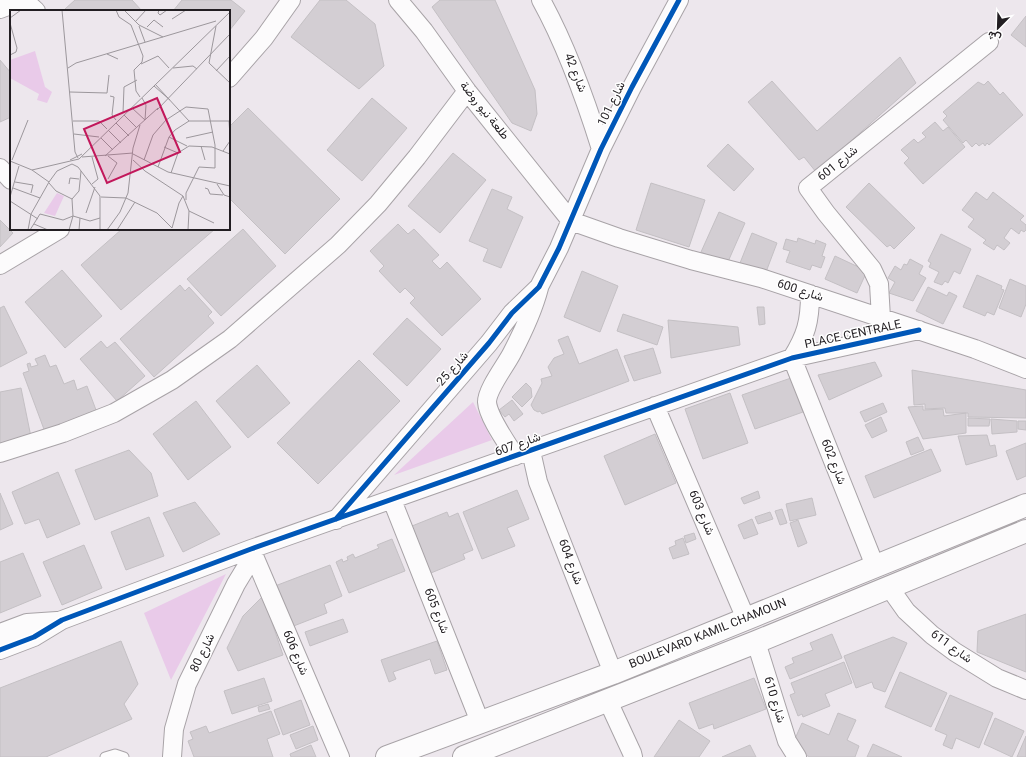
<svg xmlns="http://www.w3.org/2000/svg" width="1026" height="757" viewBox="0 0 1026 757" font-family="Georgia,Vazirmatn,serif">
<rect width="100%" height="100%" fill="#ede7ed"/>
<path fill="#e9cae9" d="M473,402L492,440L394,475Z
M226,574L171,680L144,613Z"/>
<path fill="#d3ced3" stroke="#c4c0c4" d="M75,0H132L142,11H66L65,9Z
M182,0H231L245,11L229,31V11H173Z
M320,0H346L375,24L384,66L359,89L291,37Z
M440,0H495L535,90L537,114L531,131L512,123L432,7Z
M1026,16V47L1011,35Z
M900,57L916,83L816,172L804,157L799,160L748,102L772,81L817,131Z
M0,60L11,73V117L0,122Z
M988,81L1000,95L1003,92L1023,115L989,145L987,143L985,146L983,143L979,146L976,143L972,147L966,140L963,143L943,120L947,116L943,112L978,82L984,85Z
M372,98L407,128L362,181L327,150Z
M248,108L340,199L285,254L229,198V127Z
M935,122L943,131L948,127L965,147L923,184L904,163L909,158L901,150L914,139L918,143L926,137L922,133Z
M728,144L754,169L734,191L707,166Z
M453,153L486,180L440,233L408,206Z
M651,183L705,200L689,247L636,230Z
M869,183L915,228L894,249L890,245L887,247L846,207Z
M492,189L512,197L507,209L523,217L501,268L483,261L488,249L469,241Z
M976,192L987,200L993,192L1024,216L1020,220L1026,225V230L1024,232L1021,230L1019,234L1011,228L1004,238L1010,243L1004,250L997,245L994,250L983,243L986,240L968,227L974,219L962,210Z
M719,212L745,223L727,264L701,252Z
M0,220L13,233L0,247Z
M398,224L408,234L414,229L439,255L432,261L440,269L447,262L481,299L442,336L410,303L415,298L405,288L400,293L379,271L384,266L370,251Z
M122,229H215L121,310L81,265Z
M243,229L276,266L221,316L187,279Z
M752,233L777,243L766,272L740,263Z
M941,234L971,249L960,274L954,271L948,283L945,281L942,285L934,282L939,272L929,267L931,263L928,261Z
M798,238L815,244L816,240L826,244L822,256L825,257L821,268L812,265L810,270L786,262L790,251L783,249L786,239L797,242Z
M835,256L867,271L857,293L825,279Z
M910,259L923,266L919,274L926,278L913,301L889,293L895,282L888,278L895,266L901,270L904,264L907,265Z
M62,270L102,316L65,348L25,302Z
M582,271L618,286L600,332L564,317Z
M977,275L1002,286L1001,289L1004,290L994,315L987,312L985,316L963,307Z
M1010,279L1026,286V304L1021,317L999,308Z
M180,285L185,291L189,287L212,312L208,316L214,323L154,377L120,339Z
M928,287L947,296L949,292L957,296L943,324L916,311Z
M4,306L27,353L0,367V308Z
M757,307H764L765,324L759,325Z
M623,314L663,327L657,345L617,331Z
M407,318L441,349L407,386L373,354Z
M668,320L738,327L740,345L671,358Z
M568,336L579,364L617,349L629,381L542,414L540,411L538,412L534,410L531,405L542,383L541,379L552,376L548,367L554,358L564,354L558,340Z
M101,341L107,348L115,342L145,376L117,401L80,359Z
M653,348L661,373L634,381L624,356Z
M45,355L50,367L56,365L64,384L74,380L77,390L87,386L96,410L86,414L87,417L45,432L23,373L29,371L27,364L30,363L31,367L38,365L35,359Z
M359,360L400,401L318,484L277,443Z
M875,362L882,376L829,400L818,375Z
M257,365L290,403L248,438L216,401Z
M912,370L1026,390V418L968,417V413H946L945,408L925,409V404L914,405Z
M791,378L803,412L755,429L742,395Z
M526,383L531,388L532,397L522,407L512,397Z
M21,388L31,437L0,443V392Z
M730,393L748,443L703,459L685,409Z
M512,400L523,414L514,421L509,414L505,417L499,410Z
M196,401L231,447L188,480L153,434Z
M883,403L887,412L865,422L860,412Z
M923,406V410L943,409L944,416L966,413V433L923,439L908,407Z
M881,417L887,431L872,438L865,425Z
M968,418L990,419L989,426H968Z
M991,419L1017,421V432L992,434Z
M1018,421H1026V430L1018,429Z
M655,434L676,483L625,505L604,456Z
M987,435L990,446L995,445L997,456L966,465L958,436Z
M918,437L924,450L911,455L906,442Z
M1026,443V476L1017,480L1006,451Z
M931,449L941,471L874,498L865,476Z
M129,450L151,473L158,496L95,520L75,470Z
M58,472L80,524L47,538L39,519L25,524L12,492Z
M517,490L529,519L507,528L515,546L482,559L463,512Z
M758,491L760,498L744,504L741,498Z
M0,493L13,524L0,530Z
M812,498L816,515L790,521L786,504Z
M195,502L220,534L183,552L163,513Z
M782,509L787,523L780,525L775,511Z
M447,512L449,517L458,513L473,550L463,554L465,559L426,575L407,528Z
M770,512L773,519L758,524L755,517Z
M149,517L164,556L126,570L111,532Z
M752,519L758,534L744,539L738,525Z
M798,520L807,543L798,547L790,523Z
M694,533L696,539L686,543L684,536Z
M683,538L689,554L673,559L669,548L676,545L675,541Z
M392,539L405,571L349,593L336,562L342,559L343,562L348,560L347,557L353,554L355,558L379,548L377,545Z
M84,545L102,588L62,605L43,562Z
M23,553L41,596L0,613V562Z
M330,565L342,596L324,604L327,613L291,627L275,586Z
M263,596L283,655L238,671L227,648L243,616Z
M1026,614V672L977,652L978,631Z
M343,619L348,632L310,646L305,632Z
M832,634L842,658L790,679L785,667L794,663L792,658L813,650L810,643Z
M893,637L907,643L885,692L874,688L872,682L856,688L844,656Z
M121,641L138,684L124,704L132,719L46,757H0V688Z
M437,641L447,670L435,674L430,659L393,672L396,679L389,682L381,660Z
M844,662L852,683L825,694L830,706L803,717L802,714L798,716L790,695L795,693L791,683Z
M900,672L947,693L931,727L885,707Z
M264,678L272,701L232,714L224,691Z
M754,678L766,709L714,729L713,724L699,729L689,703Z
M950,695L993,713L979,748L956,738L952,749L943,745L947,735L935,730Z
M301,700L310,725L283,735L274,710Z
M268,704L270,709L259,712L258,707Z
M271,711L280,734L267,739L273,757H194L188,741L193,739L190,732L206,726L209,733Z
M838,713L856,720L847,740L859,746L855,757H810L797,751L800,744L794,741L802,723L829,735Z
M995,718L1024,731L1012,757L984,744Z
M679,720L710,741L699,757H654Z
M313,726L318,740L296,749L290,735Z
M1026,736V757H1017Z
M873,744L902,757H867Z
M311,745L316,757H291L290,754Z
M750,745L756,757H722Z"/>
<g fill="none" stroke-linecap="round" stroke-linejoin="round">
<g stroke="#a8a3a7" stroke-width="11">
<path id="lane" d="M105,757L115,754L124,757"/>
</g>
<g stroke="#a8a3a7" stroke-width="20">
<path id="street" d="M398,0L424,31L467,91L571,221
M541,0C567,47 585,98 601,149
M0,9L24,0L36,11
M229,78L264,38L291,0
M0,168L11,180
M571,221L619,238L691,260L761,278L975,349L1026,369
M0,265L60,229
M881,318L879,284L872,269L826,213L808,188L989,42
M792,358L875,566
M792,358C806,335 810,322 810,294
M655,406L746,619
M531,451L538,482L613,673
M0,453L63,433L114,413L172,380L230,339L338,245L378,204L417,157L467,91
M515,456C507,443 488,417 487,402C487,389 506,365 512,353C523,332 533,311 539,288
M392,500L480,722
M336,520L489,343L512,313L539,287L559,248L601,149L632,87L679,0
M251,549L340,757
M889,587L906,611L932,635L955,652L997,678L1026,690
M0,633L27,623L57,621
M756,642L787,741L797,757
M0,650L34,637L62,620L251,549L792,358L919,330
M608,701L632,753L633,757
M172,757L174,729L187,684L236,584L253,556"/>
</g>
<g stroke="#a8a3a7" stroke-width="24">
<path id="secondary" d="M387,757L613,673L1026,505
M464,757L756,642L1026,531"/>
</g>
<use href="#lane" stroke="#fcfbfc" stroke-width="9"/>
<use href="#street" stroke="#fcfbfc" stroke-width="18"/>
<use href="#secondary" stroke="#fcfbfc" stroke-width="22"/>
<g stroke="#fff" stroke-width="8">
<path id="cycleway" d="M336,519L489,343L512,313L539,287L559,248L601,149L632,87L679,0
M0,650L34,637L62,620L251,549L792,358L919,330"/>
</g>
<use href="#cycleway" stroke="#0057b8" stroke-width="5"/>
</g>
<g text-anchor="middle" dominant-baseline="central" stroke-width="3" stroke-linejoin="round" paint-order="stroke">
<g font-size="12" fill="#221e22" stroke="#fff">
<text transform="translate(575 73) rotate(68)">شارع 42</text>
<text transform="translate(612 104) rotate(-64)">شارع 101</text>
<text transform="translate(484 111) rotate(51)">طلعة نيو روضة</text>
<text transform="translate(838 164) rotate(-39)">شارع 601</text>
<text transform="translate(800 291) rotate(18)">شارع 600</text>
<text transform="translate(853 335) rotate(-12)">PLACE CENTRALE</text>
<text transform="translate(453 369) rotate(-49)">شارع 25</text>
<text transform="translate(518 445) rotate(-20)">شارع 607</text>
<text transform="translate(833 462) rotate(68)">شارع 602</text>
<text transform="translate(701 513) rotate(67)">شارع 603</text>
<text transform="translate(570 562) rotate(69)">شارع 604</text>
<text transform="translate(436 611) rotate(68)">شارع 605</text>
<text transform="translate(708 634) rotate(-22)">BOULEVARD KAMIL CHAMOUN</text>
<text transform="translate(951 647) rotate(36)">شارع 611</text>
<text transform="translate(203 653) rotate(-64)">شارع 80</text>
<text transform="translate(295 653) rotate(67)">شارع 606</text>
<text transform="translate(774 700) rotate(73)">شارع 610</text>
</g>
</g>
<g transform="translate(10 10)">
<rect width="220" height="220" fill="#ede7ed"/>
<path d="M25,41L35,77L42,82L37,93L27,90L29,84L0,68V50ZM47,183L54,186L45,206L34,203Z" fill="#e9cae9"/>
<path fill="none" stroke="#9c979c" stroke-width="1" d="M52,0L65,142L68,148M106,0L109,7L121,15L133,46L132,52L124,60L126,81L130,87M114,0L129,15L153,27M149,0L148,3L150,5L157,0M0,8L11,0M162,9L176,0M125,12L136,0M0,13L7,38L6,42L0,45M129,16L135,32M137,17L144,10L153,17M97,44L108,49M199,53L206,16M199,53L220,73M131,54L148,46L159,58M58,58L66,53L206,11M163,58L183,56L187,59M206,61L220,46M145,74L179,111M144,76L160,90M60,82L97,83L99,65M100,86L104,87L102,105L106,110M132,88L136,95L135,110M122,98L135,110M147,100L220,24M113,103L114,77L127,70M114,105L127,118M63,111H89L97,119M106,113L119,126M98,120L111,133M64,124L89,127M159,127L177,136M91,128L103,140M176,128L203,122M191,136L195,150M154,137L168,143M213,141L220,131M123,144L158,162L220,176M95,146L148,98M98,146L107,153L98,169M72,147L123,143M82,147L88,169L82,174M2,150L18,110M60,150L72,144M123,150L135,161L173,186L179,201L178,220M134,150L143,125L156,110L176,97L198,99L205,135V158L189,157L176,183V190M0,151L22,160L69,149L220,2M148,157L159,127L165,120L179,111H219L220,126M22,160L39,172M161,163L168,143L179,136L202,137L220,144M5,172L23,175L21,183M39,173L46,181L62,189M59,174L60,168L69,169M207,174L214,185L220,187M3,178L30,188M195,178L198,179L200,184L213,185M0,187L9,156M91,187L116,188L147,203L162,218L169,193L173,186M0,191L28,209M179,201L204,213M76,203L85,177M24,214L38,220M18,220L21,204L39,172L47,161L62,154L68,157L90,186V220M20,220L30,204L53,210L63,206L80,211L90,208M59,220L63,206L62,189L69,181L71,161M69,220L70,208M97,220L110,202L118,183L123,138L130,115M107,220L125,192M137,220H153"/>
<path fill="#c2185b" fill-opacity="0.15" stroke="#c2185b" stroke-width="2" d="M147,88L170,142L97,173L74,119Z"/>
<rect width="220" height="220" fill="none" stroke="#221e22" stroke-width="2"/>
</g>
<g transform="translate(998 28) rotate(203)" stroke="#ffffff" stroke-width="3" paint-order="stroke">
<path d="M0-3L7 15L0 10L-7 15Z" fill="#221e22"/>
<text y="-6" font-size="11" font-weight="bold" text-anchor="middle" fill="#221e22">ش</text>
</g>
</svg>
